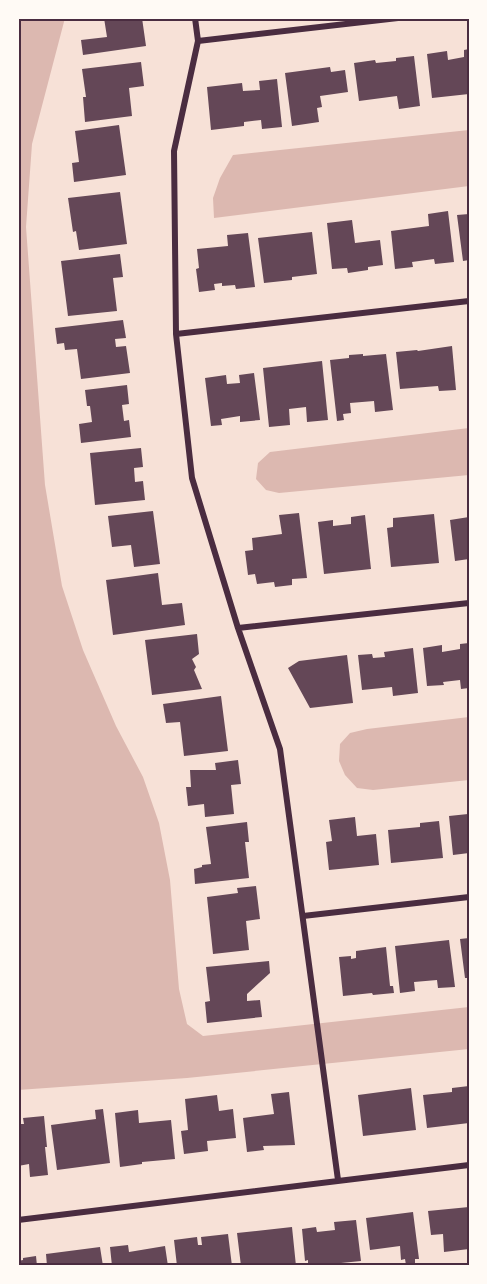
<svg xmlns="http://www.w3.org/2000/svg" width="487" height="1284" viewBox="0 0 487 1284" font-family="Arial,sans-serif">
<rect width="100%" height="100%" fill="#f7e1d7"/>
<path fill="#dcb8b0" d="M18,18H65L32,144L26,227L45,485L62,586L83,650L116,726L143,777L159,823L170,880L179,989L187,1024L203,1036L469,1007V1049L187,1078L18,1090Z
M469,130V186L214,218L213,198L220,178L233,155Z
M469,428V475L279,493L266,490L256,479L258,463L270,452Z
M469,717V780L373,790L357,788L345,775L339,761L340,744L350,733L367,729Z"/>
<path fill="#644757" d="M104,18H142L146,46L83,55L81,40L107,37Z
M469,49V94L432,98L427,54L447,51L448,60L464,57V50Z
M414,56L420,106L399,109L397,96L359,101L354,63L375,60L376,63L396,61V58Z
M141,62L144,86L129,88L132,116L85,122L83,97H86L82,69Z
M330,67L331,72L345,70L348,92L320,96L322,107L317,108L319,122L292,126L285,73Z
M277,79L282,127L262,129L261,120L244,122V126L211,130L207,87L242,83L243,91L260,90L259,81Z
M119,125L126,175L74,182L72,163L79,162L75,131Z
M120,192L127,244L79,250L76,231L73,232L68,198Z
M448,211L454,262L435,264L434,259L412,262L413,267L395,269L391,231L429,226L428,214Z
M469,214V260L463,261L457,215Z
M352,220L355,243L380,240L383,265L368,267V270L348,273L347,268L332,269L327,223Z
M312,232L317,274L292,277V280L264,283L258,238Z
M248,233L255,287L236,289L235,285L222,286V283L214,284L215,290L199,292L196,269L199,268L197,249L228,246L227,235Z
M120,254L123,277L113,278L117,311L68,316L61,261Z
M123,320L126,338L115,339L116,347L126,346L130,373L81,379L77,349L65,350L64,343L57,344L55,328Z
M452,346L456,390L439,391L438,386L400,389L396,352L417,350L418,351Z
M363,354V356L386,354L393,410L375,412L374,401L350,403L351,413L343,414L344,420L337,421L330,360L349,358V355Z
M322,361L328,420L307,422L306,407L289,409L290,425L269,427L263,368Z
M254,373L260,420L240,422V416L221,419L222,425L211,426L205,378L226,375L227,384L240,383L239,375Z
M127,385L129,404L122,405L124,421L129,420L131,437L81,443L79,424L92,422L90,406H87L85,390Z
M141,448L143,467L134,468L135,482L143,481L145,500L95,505L90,453Z
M153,511L160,564L134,567L131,545L112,547L108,516Z
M299,513L307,578L292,579V585L275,587L274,582L257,584L255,574L248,575L245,551L253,550L252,538L282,534L279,515Z
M434,514L439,563L391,567L387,528L393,527V518Z
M365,515L371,569L324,574L318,522L333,520V526L351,524V517Z
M469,517V559L455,561L450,520Z
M158,573L162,605L182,603L185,625L113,635L106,580Z
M197,634L199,654L192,659L196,667L194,670L202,689L152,695L145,640Z
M469,643V688L461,689L460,680L443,682L444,685L427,686L423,648L442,645V652L460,649V644Z
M413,648L418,693L393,696L392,687L362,690L358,655L372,654L373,658L385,657L384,652Z
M347,655L353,703L310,708L288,668L299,661Z
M221,696L228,751L184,756L180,722L166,723L163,704Z
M238,760L241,784L231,785L234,814L205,817L204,804L188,806L186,787H191L190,770H216L215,763Z
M468,814L469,817V853L453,855L449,816Z
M355,817L357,836L376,834L379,865L329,870L326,842L332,841L329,820Z
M439,821L443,858L391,863L388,830L420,827V823Z
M247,822L249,842H245L249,878L195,884L194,869L202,867V865L211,864L206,827Z
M256,886L260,919L246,921L249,950L213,954L207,897L238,893L237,888Z
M469,938V978H465L460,939Z
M449,940L455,987L438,988L437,980L414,982L415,991L400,993L395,946Z
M386,947L390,986H393L394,993L373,995L372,993L343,996L339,957L351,956V959L356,958V951Z
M269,961L270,973L247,994V1001L260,1000L262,1017L207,1023L205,1002L210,1001L206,967Z
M469,1086V1123L427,1128L423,1095L452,1092V1088Z
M411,1088L416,1130L363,1136L358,1095Z
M289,1092L295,1145L263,1146L264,1150L247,1152L243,1118L274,1114L271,1094Z
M217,1095L219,1111L233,1109L236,1138L207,1141L208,1151L184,1154L181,1131L188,1130L185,1099Z
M103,1109L110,1163L57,1170L51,1125L96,1119L95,1110Z
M138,1110L139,1123L171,1120L175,1159L142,1162V1164L120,1167L115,1113Z
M44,1116L47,1147H45L48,1175L30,1177L29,1164L18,1166V1131L20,1130V1124H24L23,1118Z
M469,1207V1249L444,1252L443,1234L431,1235L428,1211Z
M413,1212L419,1259H415V1264L406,1265L405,1259L401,1260L400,1246L370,1250L366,1218Z
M356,1220L361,1261L341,1263V1266H308V1260L305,1261L302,1229L316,1227L317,1232L335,1230L334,1222Z
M292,1227L296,1266H266V1264L241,1266L237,1233Z
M228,1234L232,1266H177L174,1240L197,1237L198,1245H202L201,1237Z
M128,1245L129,1252L165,1246L168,1266H112L110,1247Z
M100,1247L103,1266H47L46,1254Z
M36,1256L37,1266H18V1261L23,1260V1258Z"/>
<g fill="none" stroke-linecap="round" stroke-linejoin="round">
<path stroke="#4a2c40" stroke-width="6" d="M195,18L198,41L174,151L176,334L192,478L238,628L280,749L338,1180
M198,41L398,18
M176,334L469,301
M238,628L469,603
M303,916L469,897
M18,1220L469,1165"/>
</g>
<rect width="487" height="1284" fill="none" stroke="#fffaf5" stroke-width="39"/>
<rect x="20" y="20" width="448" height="1244" fill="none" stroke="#4a2c40" stroke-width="2"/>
</svg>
